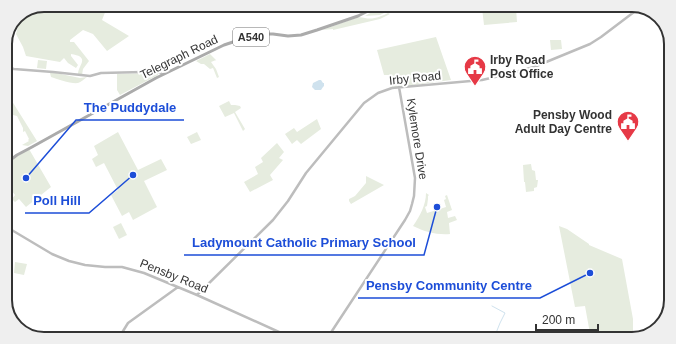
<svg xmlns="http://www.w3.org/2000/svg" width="676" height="344" viewBox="0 0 676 344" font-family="Helvetica,sans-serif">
<rect width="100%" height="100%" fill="#fff"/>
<path fill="#e6ecdf" d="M44,5H108L102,20L129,36L107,51L93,34L83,30L70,40V42H74L89,61L83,69L82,75L78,74C78,65 91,57 71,54V56L78,65L76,68L68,63L64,58L60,62L26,56L23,47L16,34C18,28 18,23 16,17Z
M381,7H396L380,15L365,16Z
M482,8H516L517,22L484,25Z
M388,13L390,14L380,19L333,30V29L322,30L359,17C361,17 363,18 365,18C373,20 382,16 388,13Z
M436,37L451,80L392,88L389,75H384L377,50Z
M550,40H561L562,49L551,50Z
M210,54L220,64L216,60L211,62L216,69L219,77L217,78L213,68L210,69L204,64H201L196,61Z
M38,60L47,61L46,69L37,68Z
M51,72L80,78L87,77C84,79 81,82 78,83C71,84 57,79 51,77L50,73Z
M157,73H158V75L120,95L117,90V74Z
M5,96L8,99L10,98L37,141L28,146L22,145L29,141L28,140L29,139L25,131L23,132V128L17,116L13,115L7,106H5Z
M229,101L231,105H235L240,106L241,108L235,112L245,129L243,131L234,113L225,117L219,106Z
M317,119L321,129L301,144L297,140L292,144L285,134L294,128L297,132Z
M118,132L138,170L161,159L167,170L144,181L157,207L133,220L129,212L122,216L111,195L118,190L104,163L96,167L92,159L98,155L94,146Z
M197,132L201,140L191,144L187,137Z
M277,143L284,152L279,158L283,160L270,175L273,180L250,192L244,182L258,174L255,167L263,162L261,158Z
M29,149L51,187L26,207L19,199L15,202L12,199L15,195L5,182V166L18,156Z
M531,164L532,170L535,171L536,180H538L537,187L534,188V191L526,192L525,182H524L523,165Z
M366,176L384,185L351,204L349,201V199L355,196L366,183Z
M426,193L429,195L428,196V199L427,206L425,207L427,213L446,207L444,200L446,199L445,196L447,195L452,210L447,212L448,218L455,216L457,220L449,223L450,234C437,235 425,232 413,226C420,216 426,205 426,193Z
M121,223L127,235L119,239L113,227Z
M559,226L567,229L589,244V245L622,259L633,319V339H591L585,306L575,307Z
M15,262L27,264L24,275L14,273Z"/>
<path fill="#cfe2ee" d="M319,80H321L323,83H324V86L323,87L321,90H315L312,87L313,83Z"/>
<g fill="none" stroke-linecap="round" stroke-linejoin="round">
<path stroke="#cfe2ee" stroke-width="1" d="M492,306L505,313L500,323L494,338"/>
<path stroke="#bdbdbd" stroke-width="2.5" d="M5,67L14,69L53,72L81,75L90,76L101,73L143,72H158L162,74
M5,226L52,254L69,261L85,265L105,267H122L144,273L197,295L290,337
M197,295L273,220L288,201L306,173L364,103L378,93L392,88L482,80L508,74L534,67L590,44L601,37L638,9
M120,336L128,323L178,287
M328,337L405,220L410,211L412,204L414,196L415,178L399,87"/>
<path stroke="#ababab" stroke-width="3" d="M5,164L17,155L32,147L156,78L224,45L242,39L263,34H273L288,36L301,35L317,30L358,16L376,7"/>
</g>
<defs>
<g id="civic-pin" transform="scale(1.15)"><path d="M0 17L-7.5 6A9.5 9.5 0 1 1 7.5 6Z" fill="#e63946" stroke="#fff"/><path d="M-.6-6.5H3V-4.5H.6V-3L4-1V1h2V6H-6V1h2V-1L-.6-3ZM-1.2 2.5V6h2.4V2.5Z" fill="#fff"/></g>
</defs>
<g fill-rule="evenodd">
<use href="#civic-pin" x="475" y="67"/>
<use href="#civic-pin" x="628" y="122"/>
</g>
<g text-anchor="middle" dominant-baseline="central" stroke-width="4" stroke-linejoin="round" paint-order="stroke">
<rect fill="#fff" stroke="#707070" stroke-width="1" x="233" y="28" width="36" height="18" rx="3"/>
<g font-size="11" font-weight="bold" fill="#333">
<text x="251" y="37">A540</text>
</g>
<g font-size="12" fill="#333" stroke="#fff">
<text transform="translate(179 57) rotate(-26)">Telegraph Road</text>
<text transform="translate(415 78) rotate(-6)">Irby Road</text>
<text transform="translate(417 139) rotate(81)">Kylemore Drive</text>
<text transform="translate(174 276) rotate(22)">Pensby Road</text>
</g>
<g font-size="12" font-weight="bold" fill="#333" stroke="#fff" text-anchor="start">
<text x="490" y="60">Irby Road<tspan x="490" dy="14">Post Office</tspan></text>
<text x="612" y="115" text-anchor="end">Pensby Wood<tspan x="612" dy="14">Adult Day Centre</tspan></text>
</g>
</g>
<path d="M0 0H676V344H0ZM44 12H632A32 32 0 0 1 664 44V300A32 32 0 0 1 632 332H44A32 32 0 0 1 12 300V44A32 32 0 0 1 44 12Z" fill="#efefef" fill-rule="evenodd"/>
<path fill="none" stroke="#333" stroke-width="2" d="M44 12H632A32 32 0 0 1 664 44V300A32 32 0 0 1 632 332H44A32 32 0 0 1 12 300V44A32 32 0 0 1 44 12Z"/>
<path fill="none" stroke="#1d4ed8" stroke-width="1.5" d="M26 178L76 120H184M133 175L89 213H25M437 207L424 255H184M590 273L540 298H358"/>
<g fill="#1d4ed8" stroke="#fff" stroke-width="1.5">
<circle cx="26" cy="178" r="4"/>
<circle cx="133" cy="175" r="4"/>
<circle cx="437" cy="207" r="4"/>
<circle cx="590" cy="273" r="4"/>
</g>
<g font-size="13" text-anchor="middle" font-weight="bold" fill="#1d4ed8" stroke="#fff" stroke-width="4" stroke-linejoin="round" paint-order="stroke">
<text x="130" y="112">The Puddydale</text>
<text x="57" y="205">Poll Hill</text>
<text x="304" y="247">Ladymount Catholic Primary School</text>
<text x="449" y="290">Pensby Community Centre</text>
</g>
<path d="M536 324v6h62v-6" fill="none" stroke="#333333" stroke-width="2"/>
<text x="542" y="324" font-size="12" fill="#333333" stroke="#ffffff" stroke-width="3" paint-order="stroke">200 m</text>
</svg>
